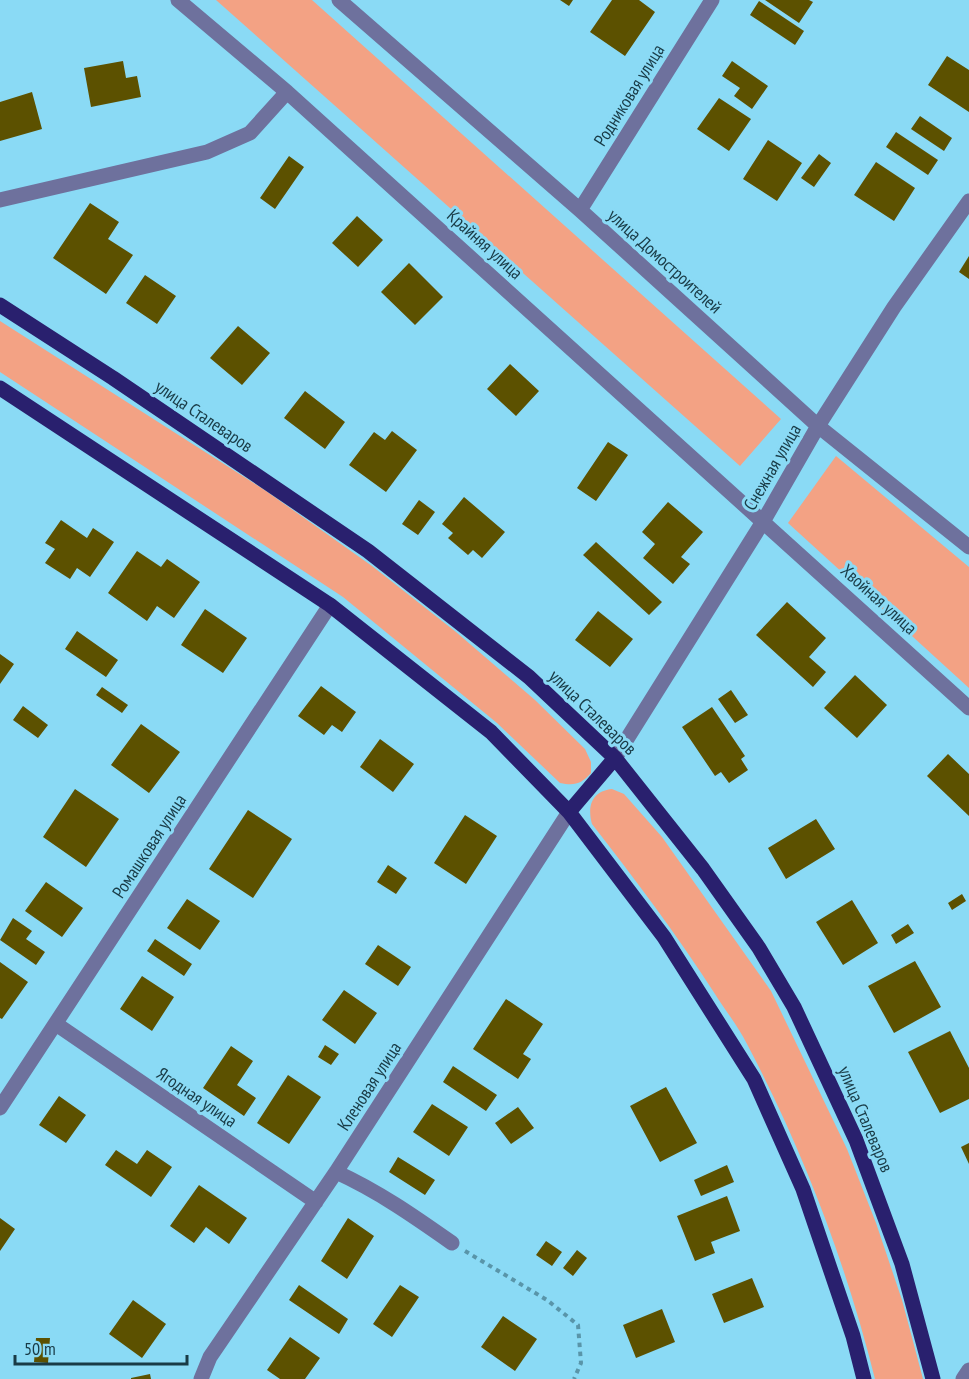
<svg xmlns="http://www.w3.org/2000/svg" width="969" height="1379" viewBox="0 0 969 1379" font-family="'PT Sans Narrow',sans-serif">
<rect width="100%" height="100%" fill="#8adaf5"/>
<path fill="#f3a284" d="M216,0H312L781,419L740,466Z
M0,321L266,491L372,566L456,632L535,700L585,749L591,762V773C581,784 575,786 560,783L497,723L343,597L0,372Z
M836,456L969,567V688L788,523Z
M612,789L624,794L662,837L771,991L847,1149L876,1223L902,1300L923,1379H875C846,1263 803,1150 747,1044C738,1026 725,1010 715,994C677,935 635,879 592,824C587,806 592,791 612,789Z"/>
<path fill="#5c5100" d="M560,0H573L569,6Z
M612,0H639L655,12L625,56L590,32Z
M765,0H809L813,2L799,23Z
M759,1L804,31L795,45L750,15Z
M947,56L969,70V112L928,85Z
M123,61L126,78L137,76L141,97L91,107L84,68Z
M732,61L768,86L752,109L734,96L740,88L722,76Z
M32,92L42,129L0,141V102Z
M719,98L751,119L729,151L697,129Z
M920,116L952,138L944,151L911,129Z
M896,132L938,160L928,175L886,147Z
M768,140L802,163L777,201L743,179Z
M819,154L831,163L814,187L801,178Z
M289,156L304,167L275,209L260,198Z
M876,162L915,188L894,221L854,195Z
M90,203L119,222L108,239L133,255L106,294L53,258Z
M357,216L383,240L358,267L332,243Z
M969,256V279L959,272Z
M409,263L443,297L415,325L381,292Z
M145,275L176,296L157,324L126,303Z
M238,326L270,353L242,385L210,358Z
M510,364L539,391L516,416L487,389Z
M305,391L345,422L325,449L284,418Z
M392,431L417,450L386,492L349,465L374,432L385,440Z
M608,442L628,455L596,501L577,488Z
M464,497L505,532L482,558L473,550L468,555L448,538L453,533L442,524Z
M419,500L435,512L418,535L402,524Z
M668,502L703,532L681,557L690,564L673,584L643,558L655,544L642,532Z
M61,520L87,538L93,528L114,542L90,577L77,568L70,579L45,563L55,549L45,543Z
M596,542L662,602L649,615L583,555Z
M137,551L161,567L167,559L200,582L174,618L157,606L147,621L108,593Z
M787,602L826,638L809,657L826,672L813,687L756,635Z
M205,609L247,638L223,673L181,645Z
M598,611L633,639L610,667L575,640Z
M77,631L118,660L106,677L65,649Z
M0,654L14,664L0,684Z
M855,675L887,705L857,738L824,708Z
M321,686L356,712L342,732L332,725L324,735L298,716Z
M102,687L128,705L122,713L96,695Z
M731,690L748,715L735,723L718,699Z
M23,706L48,725L38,738L13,720Z
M712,707L745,756L741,759L748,770L729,783L721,772L715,776L682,727Z
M141,724L180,752L149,793L111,765Z
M380,739L414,764L393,792L360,767Z
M948,754L969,774V816L927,776Z
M75,789L119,819L86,867L43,837Z
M248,810L292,839L253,898L209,869Z
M465,815L497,836L466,884L434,863Z
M816,819L835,849L786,879L768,848Z
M388,865L407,878L396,894L377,882Z
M46,882L83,908L62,937L25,911Z
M962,894L966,901L952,910L948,903Z
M187,899L220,921L200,950L167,928Z
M852,900L878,943L843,965L816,922Z
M13,918L32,931L26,939L45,952L36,965L0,940Z
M908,924L914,933L896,944L891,935Z
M155,939L192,964L184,976L147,951Z
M378,945L411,967L398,986L365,964Z
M915,961L941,1007L894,1033L868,986Z
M0,962L28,982L2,1019L0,1018Z
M142,976L174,997L152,1031L120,1009Z
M344,990L377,1013L355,1044L322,1020Z
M506,999L543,1024L523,1054L531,1059L518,1079L473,1049Z
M950,1031L969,1068V1099L940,1113L908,1052Z
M325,1045L339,1054L331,1065L318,1057Z
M231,1046L253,1061L237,1085L256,1098L244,1116L203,1088Z
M453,1066L497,1095L486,1111L443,1082Z
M288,1075L321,1097L289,1144L257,1123Z
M666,1087L697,1143L660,1162L630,1106Z
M59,1096L86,1115L66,1143L39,1125Z
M432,1104L468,1127L449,1156L413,1132Z
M518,1107L534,1128L511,1144L495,1123Z
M969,1143V1164L961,1147Z
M116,1150L137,1164L147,1150L172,1167L151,1197L105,1165Z
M398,1157L435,1180L425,1195L389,1172Z
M727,1165L734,1182L701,1196L694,1180Z
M199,1185L247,1218L229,1244L206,1227L194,1243L170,1226Z
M727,1196L740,1231L711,1242L715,1253L695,1261L677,1216Z
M0,1218L15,1229L0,1251Z
M348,1218L374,1236L347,1279L321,1261Z
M546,1241L562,1252L552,1266L536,1255Z
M577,1250L587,1258L573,1276L563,1268Z
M752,1278L764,1307L724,1323L712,1294Z
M299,1285L348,1319L339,1334L289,1300Z
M400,1285L419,1297L392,1337L373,1324Z
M133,1300L166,1324L142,1358L109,1334Z
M662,1309L675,1342L636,1358L623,1325Z
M503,1316L537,1339L515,1371L481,1347Z
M290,1337L320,1358L305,1379H280L267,1370Z
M36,1338H50L48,1363L34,1362Z
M150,1374L151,1379H131V1378Z"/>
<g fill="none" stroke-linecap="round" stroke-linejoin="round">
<path stroke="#5995a9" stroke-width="4" stroke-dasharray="4.5 4.5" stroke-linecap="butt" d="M465,1251L547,1300L578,1325L581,1363L574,1379"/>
<path stroke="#6e719d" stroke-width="15" d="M178,0L287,92L969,708
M339,0L580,210L818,426L969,547
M0,200L207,152L250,133L287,92
M580,210L712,0
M615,758L764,520L818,426L894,307L969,201
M56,1024L316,1202
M0,1108L330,605
M336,1172C378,1191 415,1217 452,1243
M201,1379L210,1357L336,1172L569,812
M963,1379L969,1370"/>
<path stroke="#29206e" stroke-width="15" d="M0,305L113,378L368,551L529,677L615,758L703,869L759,948L794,1007L856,1140L902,1264L933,1379
M0,388L330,605L491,732L569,812L664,937L754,1079L803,1189L853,1336L864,1379
M569,812L615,758"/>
</g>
<g text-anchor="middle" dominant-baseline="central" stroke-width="6" stroke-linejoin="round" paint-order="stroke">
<g font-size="18" fill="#193b46" stroke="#8adaf5">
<text transform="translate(629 95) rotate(-58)">Родниковая улица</text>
<text transform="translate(485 244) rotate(42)">Крайняя улица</text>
<text transform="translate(665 261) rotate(42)">улица Домостроителей</text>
<text transform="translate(204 416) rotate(34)">улица Сталеваров</text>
<text transform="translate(772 467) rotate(-60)">Снежная улица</text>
<text transform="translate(879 599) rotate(42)">Хвойная улица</text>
<text transform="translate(593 712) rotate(44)">улица Сталеваров</text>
<text transform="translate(149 846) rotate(-57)">Ромашковая улица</text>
<text transform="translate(369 1086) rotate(-57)">Кленовая улица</text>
<text transform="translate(197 1097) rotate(34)">Ягодная улица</text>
<text transform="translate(866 1119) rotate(67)">улица Сталеваров</text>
</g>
</g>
<path d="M15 1355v9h172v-9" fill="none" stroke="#193b46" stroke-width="3"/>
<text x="24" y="1355" font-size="18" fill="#193b46" stroke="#8adaf5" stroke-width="4.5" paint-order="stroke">50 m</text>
</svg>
